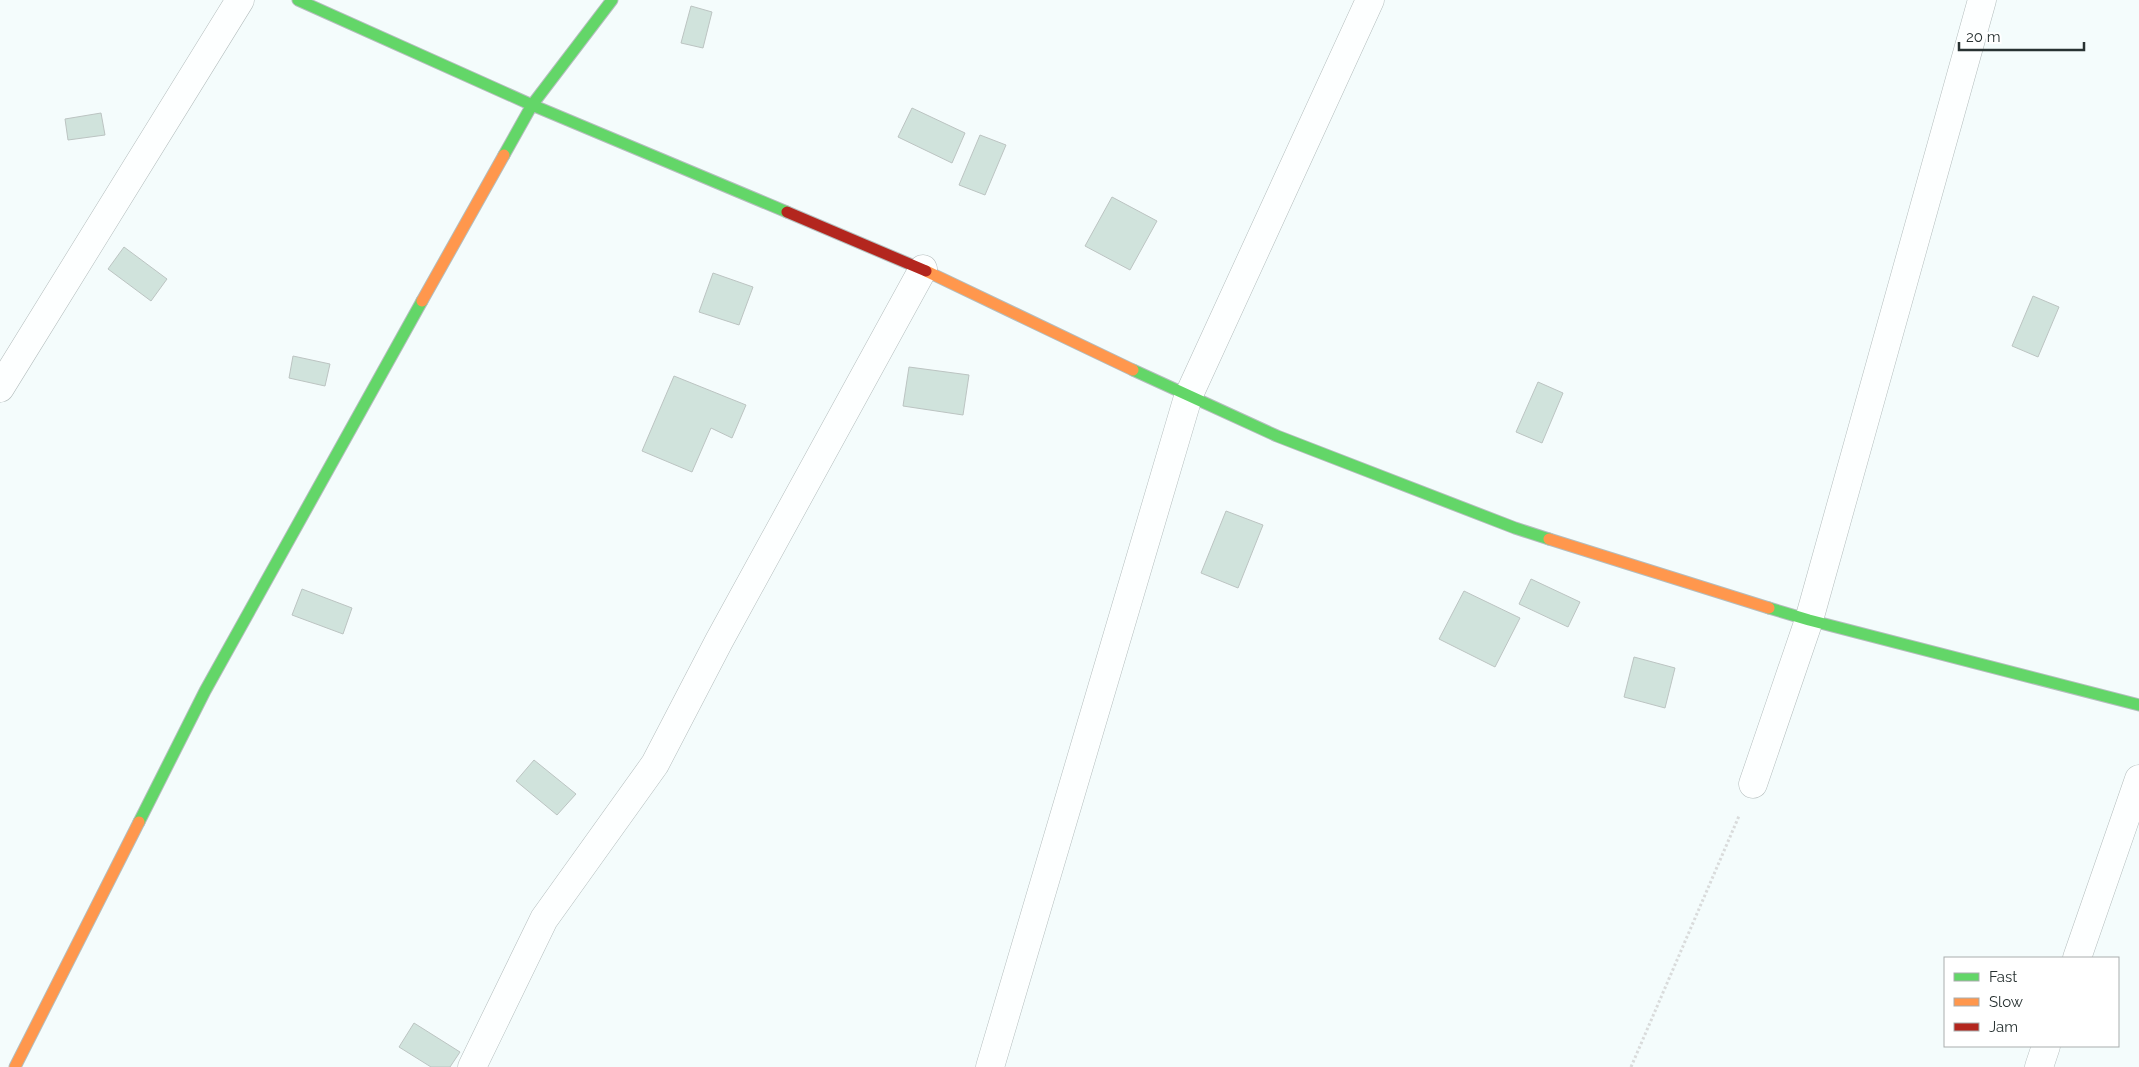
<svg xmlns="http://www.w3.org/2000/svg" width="2139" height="1067" viewBox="0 0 2139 1067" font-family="Raleway,sans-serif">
<rect width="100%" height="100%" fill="#f4fcfc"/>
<path fill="#d0e3dc" stroke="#bcc4c2" d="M691,6L712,12L703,48L681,43Z
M912,108L965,133L952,163L898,137Z
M101,113L105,135L68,140L65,119Z
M980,135L1006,145L985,195L959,185Z
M1112,197L1157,221L1130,270L1085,246Z
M124,247L167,279L151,301L108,269Z
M713,273L753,287L739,325L699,312Z
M2033,296L2059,307L2038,357L2012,346Z
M293,356L330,364L325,386L289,378Z
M909,367L969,375L963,415L903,406Z
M674,376L746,405L732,438L711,428L692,472L642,451Z
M1538,382L1563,393L1542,443L1516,432Z
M1226,511L1263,525L1238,588L1201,573Z
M1531,579L1580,602L1568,627L1519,604Z
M302,589L352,608L343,634L292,615Z
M1464,591L1520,618L1495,667L1439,639Z
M1634,657L1675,668L1665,708L1624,697Z
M534,760L576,794L557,815L516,781Z
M414,1023L460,1052L450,1067H431L399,1047Z"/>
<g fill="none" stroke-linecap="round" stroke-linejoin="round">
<g stroke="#b4bdbd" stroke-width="29">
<path id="street" d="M0,388L240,0
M1753,784L1809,620L1982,0
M2077,958L2139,779
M472,1067L544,919L655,764L719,641L923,269
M990,1067L1188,397L1370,0
M2039,1067L2046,1046"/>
</g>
<g stroke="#b4bdbd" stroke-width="13">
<path id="fast" d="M298,0L532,105L787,212
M504,155L532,105L612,0
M1133,370L1277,436L1515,528L1549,539
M1769,608L1809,620L2139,705
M139,822L205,691L422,301"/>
</g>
<g stroke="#b4bdbd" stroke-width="13">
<path id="slow" d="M926,271L1133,370
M422,301L504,155
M1549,539L1769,608
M15,1067L139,822"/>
</g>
<g stroke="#b4bdbd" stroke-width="13">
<path id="jam" d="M787,212L926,271"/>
</g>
<path stroke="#d9dbdb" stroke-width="3" stroke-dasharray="2.5 2.5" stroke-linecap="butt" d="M1631,1067L1739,816"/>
<use href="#street" stroke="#fdffff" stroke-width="28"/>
<use href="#fast" stroke="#63d668" stroke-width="11"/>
<use href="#slow" stroke="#ff974d" stroke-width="11"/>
<use href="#jam" stroke="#b3261e" stroke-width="11"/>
</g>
<rect x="1944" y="957" width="175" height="90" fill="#ffffff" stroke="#a9adad"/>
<rect x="1954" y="973" width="25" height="8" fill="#63d668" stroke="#a9adad"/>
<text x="1989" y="982" font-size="15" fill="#283232">Fast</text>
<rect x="1954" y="998" width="25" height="8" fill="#ff974d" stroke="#a9adad"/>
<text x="1989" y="1007" font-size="15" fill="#283232">Slow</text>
<rect x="1954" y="1023" width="25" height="8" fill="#b3261e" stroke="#a9adad"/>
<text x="1989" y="1032" font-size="15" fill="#283232">Jam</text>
<path d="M1959 42v8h125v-8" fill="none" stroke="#283232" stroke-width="2.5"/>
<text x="1966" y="42" font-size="15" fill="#283232" stroke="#ffffff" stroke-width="4" paint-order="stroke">20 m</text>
</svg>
